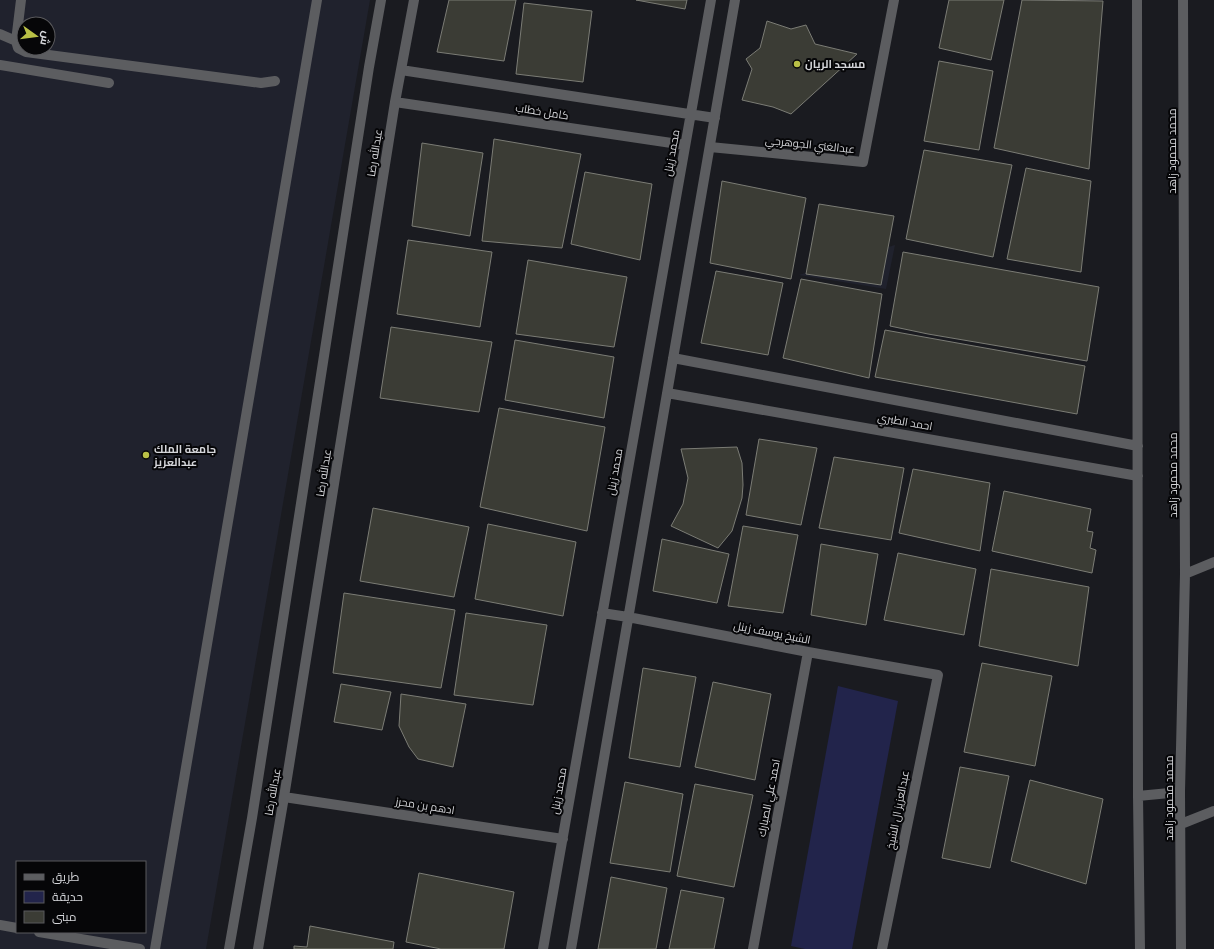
<svg xmlns="http://www.w3.org/2000/svg" width="1214" height="949" viewBox="0 0 1214 949" font-family="'Roboto Condensed',Cairo,sans-serif">
<rect width="100%" height="100%" fill="#1a1b20"/>
<path fill="#20222d" fill-rule="evenodd" d="M0,0H370L206,949H0ZM24,24H48V48H24ZM17,862H145V932H17Z
M895,245L886,289L799,275Z"/>
<path fill="#22244b" d="M838,686L898,701L852,949H805L791,946Z"/>
<path fill="#3b3c35" stroke="#7b7c75" d="M449,0H516L504,61L437,52Z
M636,0H687L685,9Z
M949,0H1004L991,60L939,48Z
M1022,0L1103,1L1089,169L994,148Z
M524,3L592,11L583,82L516,74Z
M767,21L791,29L806,25L815,44L857,54L791,114L773,107L742,100L752,69L746,59L760,48Z
M939,61L993,71L979,150L924,141Z
M494,139L581,154L562,248L482,241Z
M422,143L483,153L470,236L412,226Z
M924,150L1012,165L993,257L906,239Z
M1026,168L1091,181L1081,272L1007,259Z
M585,172L652,184L640,260L571,244Z
M722,181L806,198L791,279L710,263Z
M819,204L894,216L881,285L806,274Z
M408,240L492,252L480,327L397,314Z
M903,252L1099,287L1087,361L928,334L890,326Z
M528,260L627,277L614,347L516,334Z
M716,271L783,283L768,355L701,343Z
M801,279L882,294L869,378L783,358Z
M391,327L492,342L479,412L380,398Z
M885,330L1085,366L1077,414L875,377Z
M515,340L614,357L604,418L505,400Z
M499,408L605,427L587,531L480,507Z
M759,439L817,448L801,525L746,515Z
M737,447L742,463L743,485L742,498L732,531L718,548L671,526L683,504L688,478L681,449Z
M834,457L904,468L891,540L819,528Z
M913,469L990,483L980,551L899,533Z
M1004,491L1091,509L1087,531L1093,532L1090,548L1096,550L1092,573L992,551Z
M373,508L469,527L454,597L360,581Z
M488,524L576,542L563,616L475,599Z
M743,526L798,535L783,613L728,606Z
M662,539L729,554L717,603L653,591Z
M821,544L878,554L866,625L811,615Z
M898,553L976,569L964,635L884,620Z
M991,569L1089,587L1078,666L979,646Z
M344,593L455,610L441,688L333,673Z
M466,613L547,625L533,705L454,695Z
M982,663L1052,676L1035,766L964,752Z
M643,668L696,677L680,767L629,758Z
M713,682L771,694L755,780L695,767Z
M341,684L391,692L382,730L334,722Z
M401,694L466,704L453,767L418,759L409,747L399,726Z
M960,767L1009,776L990,868L942,858Z
M1030,780L1103,799L1086,884L1011,861Z
M625,782L683,794L670,872L610,863Z
M695,784L753,795L734,887L677,876Z
M419,873L514,892L504,949H441L406,942Z
M611,877L667,888L656,949H598Z
M681,890L724,898L714,949H669Z
M310,926L394,942L393,949H294V946L307,947Z"/>
<g fill="none" stroke-linecap="round" stroke-linejoin="round">
<path stroke="#5c5d60" stroke-width="10" d="M21,0L16,41L18,48L26,52L261,83L275,81
M1137,0L1138,796L1140,949
M0,34L16,41
M0,65L109,83
M401,70L715,118
M395,102L685,145
M710,147L863,162L894,0
M673,358L1138,446
M667,393L1138,476
M1185,574L1214,562
M602,613L628,617L808,652L938,675L882,949
M1138,796L1180,792
M284,797L563,839
M1181,824L1214,811
M0,925L17,928
M39,932L140,949
M155,949L317,0
M229,949L252,818L369,67L381,0
M258,949L284,797L395,102L414,0
M543,949L711,0
M571,949L735,0
M753,949L808,652
M1181,949L1180,792L1185,574L1183,0"/>
</g>
<g fill="#b9c046" stroke="#060608" stroke-width="1.5">
<circle cx="797" cy="64" r="4"/>
<circle cx="146" cy="455" r="4"/>
</g>
<g text-anchor="middle" dominant-baseline="central" stroke-width="4" stroke-linejoin="round" paint-order="stroke">
<g font-size="11" font-weight="bold" fill="#d5d6da" stroke="#060608" text-anchor="start">
<text x="805" y="64">مسجد الريان</text>
<text x="154" y="449">جامعة الملك<tspan x="154" dy="13">عبدالعزيز</tspan></text>
</g>
<g font-size="11" fill="#d5d6da" stroke="#060608">
<text transform="translate(542 112) rotate(9)">كامل خطاب</text>
<text transform="translate(810 145) rotate(6)">عبدالغني الجوهرجي</text>
<text transform="translate(1172 151) rotate(-90)">محمد محمود زاهد</text>
<text transform="translate(375 153) rotate(-81)">عبدالله رضا</text>
<text transform="translate(672 153) rotate(-80)">محمد زينل</text>
<text transform="translate(905 422) rotate(10)">احمد الطبري</text>
<text transform="translate(615 472) rotate(-80)">محمد زينل</text>
<text transform="translate(324 473) rotate(-81)">عبدالله رضا</text>
<text transform="translate(1173 475) rotate(-90)">محمد محمود زاهد</text>
<text transform="translate(772 633) rotate(11)">الشيخ يوسف زينل</text>
<text transform="translate(559 791) rotate(-80)">محمد زينل</text>
<text transform="translate(273 792) rotate(-80)">عبدالله رضا</text>
<text transform="translate(769 798) rotate(-79)">احمد علي الصبارك</text>
<text transform="translate(1169 798) rotate(-90)">محمد محمود زاهد</text>
<text transform="translate(425 806) rotate(9)">ادهم بن محرز</text>
<text transform="translate(898 810) rotate(-79)">عبدالعزيز ال الشيخ</text>
</g>
</g>
<rect x="16" y="861" width="130" height="72" fill="#060608" stroke="#59595c"/>
<rect x="24" y="874" width="20" height="6" fill="#5c5d60" stroke="#59595c"/>
<text x="52" y="881" font-size="12" fill="#d5d6da">طريق</text>
<rect x="24" y="891" width="20" height="12" fill="#22244b" stroke="#59595c"/>
<text x="52" y="901" font-size="12" fill="#d5d6da">حديقة</text>
<rect x="24" y="911" width="20" height="12" fill="#3b3c35" stroke="#59595c"/>
<text x="52" y="921" font-size="12" fill="#d5d6da">مبنى</text>
<g transform="translate(36 36) rotate(104)"><circle r="19" fill="#060608" stroke="#59595c"/>
<path d="M0-3L7 15L0 10L-7 15Z" fill="#b9c046"/>
<text y="-6" font-size="11" font-weight="bold" text-anchor="middle" fill="#d5d6da">ش</text>
</g>
</svg>
